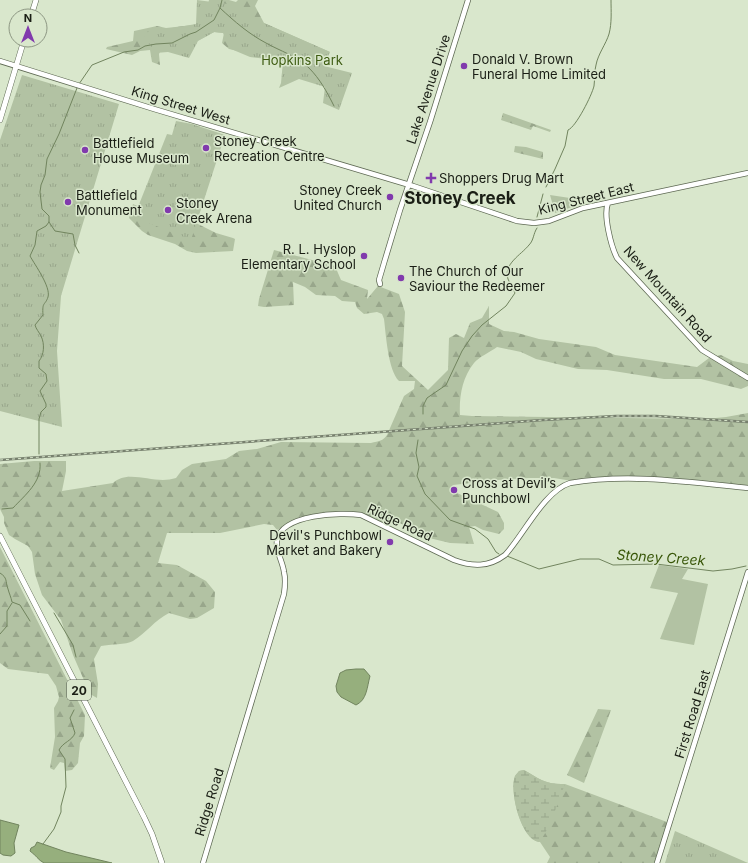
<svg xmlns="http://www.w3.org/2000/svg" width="748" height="863" viewBox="0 0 748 863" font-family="Inter,sans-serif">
<defs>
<pattern id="forest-firs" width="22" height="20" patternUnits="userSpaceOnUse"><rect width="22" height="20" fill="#b2c2a3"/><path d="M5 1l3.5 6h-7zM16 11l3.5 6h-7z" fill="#98a68b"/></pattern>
<pattern id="wetland-marsh" width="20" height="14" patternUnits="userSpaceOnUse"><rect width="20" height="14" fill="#b2c2a3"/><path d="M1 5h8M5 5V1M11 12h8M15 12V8" fill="none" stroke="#98a68b"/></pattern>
<pattern id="park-tufts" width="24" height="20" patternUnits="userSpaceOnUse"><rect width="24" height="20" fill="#b2c2a3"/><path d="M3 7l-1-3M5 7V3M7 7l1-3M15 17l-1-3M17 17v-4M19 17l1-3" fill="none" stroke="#98a68b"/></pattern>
</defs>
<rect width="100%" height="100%" fill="#d9e7cc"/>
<path fill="#b2c2a3" d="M659,565L688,569L682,579L708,584L694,645L660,639L678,593L650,588Z"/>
<path fill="url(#forest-firs)" d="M209,0H229L236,2L238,0H258L255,6L264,23L330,52L247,53L229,49L222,43L224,33L214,32C198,42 179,48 160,52L159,54L160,65L152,62L150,50L140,51L132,55L106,49L107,47L133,41L134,31L157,26L166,28L203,24Z
M503,113L551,130L550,132L533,126L531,130L501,120Z
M515,146L526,147L543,152V159L514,152Z
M133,204L141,208L196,223L216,233L233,238L235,239L233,251L196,253L187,251L175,244L148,235L142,231L129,218Z
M274,250L335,266L341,280L368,290L367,299L378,286L399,294L405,312L402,366L428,390L448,370L449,338L456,334L464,338L470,323L482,318L489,306V324L504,331L514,332L539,339L596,347L615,355L697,367L709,358L721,355L733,361L748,364V386L741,389L701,379H664L607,370L578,369L536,359L521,352L497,347C490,352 479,357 474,363C462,378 459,397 460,415L472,416L705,419L726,417L748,413V487L650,478L578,482L554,478H530L497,480L453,485L455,492L498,512L504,523V529L499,534L483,530L475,526L469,527L474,544L450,543L425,537L398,522L384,524L359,513L350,511L320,513L299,517L277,530L273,525L264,524L220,533H167L158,563L177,565L206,581L215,592L214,608L197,618L190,619L169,613C155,620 146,633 133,641C126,645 110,644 101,646L94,659L98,684L97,698L90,694L73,655L61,620L42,595L35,574L32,552L28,546L15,539L9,535L4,523V517L0,509V464L34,461H66V471L62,491L113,483C126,471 146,480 163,480C167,480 172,479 176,478L182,470L192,464L226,459L239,451L257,449L281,442L371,443C379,441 383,441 387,435L404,396L414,389L415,381H399C388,370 386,335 384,319L382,314L377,312L364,314L357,308L355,302L342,301L335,296L316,295L305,287L293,282L294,305L264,307L258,306L259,299Z
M0,547L85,715L84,736L80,743L78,763L72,770L65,771L64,763L60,762L54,770L50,768L55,737L54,708L58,701L59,697L56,686L48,674L8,669L0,663Z
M598,709L611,710L584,783L567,775Z
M524,770C540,779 546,785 565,784L667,822L656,863H547L550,857L540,842C521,840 509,791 515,776C516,774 518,773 519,771Z"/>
<path fill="url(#wetland-marsh)" d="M524,770C540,779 546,785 565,784C559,799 549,832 539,842C521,840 509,791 515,776C516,774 518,773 519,771Z"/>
<path fill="url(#park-tufts)" d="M197,0L235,5L240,15L264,23L330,52L324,66L352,73L339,110L323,103L325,87L299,79L279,88L281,83L283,61L250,57L231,49L223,33L214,32L198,41L189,58L168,52L155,53L142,33L196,24Z
M22,75L119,104L61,296L57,351L62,427L0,411V140Z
M176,121L192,124L225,135L191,240L134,217L167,134L172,135Z
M550,195L570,198L572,207L555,213Z
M675,831L748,863H665Z"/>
<path fill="#96af7d" stroke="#71845e" d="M356,669H364L370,676C367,687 367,700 356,705L341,697L337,692L336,686L340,673L346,670Z
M0,820L19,825L14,843L15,853L11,856L3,855L0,853Z
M37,842L66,852L112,863H44C38,860 36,855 30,851L31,848L35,846Z"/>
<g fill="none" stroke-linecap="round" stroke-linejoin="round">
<path stroke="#71845e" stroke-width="1" d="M220,8C235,22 249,34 266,43C280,51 297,56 309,68C320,79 327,92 334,106
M79,84L92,65L124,52L138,50L145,46L156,44L172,43L190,34L196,32L214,20L220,8L222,0
M546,187L555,169L565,146L568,130C576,127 592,95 594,86C595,79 594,72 596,65C598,54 606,44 609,34C612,23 611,11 611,0
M537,217L543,194
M49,222L55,231L73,234L75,245L79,253
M423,414V406L427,398L446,385L462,351L472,336L482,325L506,306L515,293C513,288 509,282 508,279C503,264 521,255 529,245C534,240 533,234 537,228
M418,440L416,453L419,467L417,476L425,494L450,520L475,529L488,539L496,552L499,554
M39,454V419L41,412L46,407V404L40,391L47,381L46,374L39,368V361C44,355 45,344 41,336C39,332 36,329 35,325L43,315C42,301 45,306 48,297C51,287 35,265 30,256L35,245L37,231L46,226L49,222V216L42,209L40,192L41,185L45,175L47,159L59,134L77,88
M2,509L13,508C25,495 42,482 40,463
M507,556L539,569L580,559H599L613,565L656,564L713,571L732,569L746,566
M0,573C8,578 5,581 8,589C9,593 11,597 12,602L20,605L30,621
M54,613L73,645L76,657
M0,634L7,626V611L12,603
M43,844L54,829L61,812V806L66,787L65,759L59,750C63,742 72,741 75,733L70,718L74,710"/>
<g stroke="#5e6953" stroke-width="6">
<path id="secondary" d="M0,61L154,109L413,186L517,221L534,223L549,221L583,208L602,204L748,173
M608,203C603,215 611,246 617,258L702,350L748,378
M380,284L379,280L384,263L400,210L430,122L468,0
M203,863L284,594C285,587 286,580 284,572C283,562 275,550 277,540C282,514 341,512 361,515L454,560C473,567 489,567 505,555C523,536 544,491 570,483C629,473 689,482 748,488
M657,863L748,572"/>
</g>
<g stroke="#5e6953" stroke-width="6">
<path id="primary" d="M31,16L36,0
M0,120L24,40
M0,536L144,817L152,834L162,863"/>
</g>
<use href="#secondary" stroke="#fff" stroke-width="4.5"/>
<use href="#primary" stroke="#fff" stroke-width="5"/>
<g stroke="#77806e" stroke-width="2.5">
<path id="rail" d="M0,460L543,420L616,416H656L748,422"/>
</g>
<use href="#rail" stroke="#d9e7cc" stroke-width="1" stroke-dasharray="3" stroke-linecap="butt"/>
</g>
<g fill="#813aad" stroke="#d9e7cc" stroke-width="1.5">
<circle cx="464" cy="66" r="4"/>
<circle cx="206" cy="148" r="4"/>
<circle cx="85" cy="150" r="4"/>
<path d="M429 172h4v4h4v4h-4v4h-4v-4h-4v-4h4z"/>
<circle cx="390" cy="197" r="4"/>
<circle cx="68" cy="202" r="4"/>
<circle cx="168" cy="210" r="4"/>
<circle cx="364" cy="256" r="4"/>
<circle cx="401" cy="278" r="4"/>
<circle cx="454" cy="490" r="4"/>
<circle cx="390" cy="542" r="4"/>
</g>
<g text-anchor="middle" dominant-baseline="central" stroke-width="3" stroke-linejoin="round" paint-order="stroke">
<rect fill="#d9e7cc" stroke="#535a4c" stroke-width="1" x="67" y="680" width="24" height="20" rx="3"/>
<g font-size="12" font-weight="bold" fill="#1a1e15">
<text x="79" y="690">20</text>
</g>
<g font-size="13" fill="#1a1e15" stroke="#d9e7cc" text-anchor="start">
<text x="472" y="59">Donald V. Brown<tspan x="472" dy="15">Funeral Home Limited</tspan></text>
<text x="214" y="141">Stoney Creek<tspan x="214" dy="15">Recreation Centre</tspan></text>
<text x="93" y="143">Battlefield<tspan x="93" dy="15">House Museum</tspan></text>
<text x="439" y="178">Shoppers Drug Mart</text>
<text x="382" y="190" text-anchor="end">Stoney Creek<tspan x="382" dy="15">United Church</tspan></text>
<text x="76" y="195">Battlefield<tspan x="76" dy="15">Monument</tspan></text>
<text x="176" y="203">Stoney<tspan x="176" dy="15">Creek Arena</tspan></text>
<text x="356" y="249" text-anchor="end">R. L. Hyslop<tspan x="356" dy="15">Elementary School</tspan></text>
<text x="409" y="271">The Church of Our<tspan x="409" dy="15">Saviour the Redeemer</tspan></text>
<text x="462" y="483">Cross at Devil’s<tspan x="462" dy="15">Punchbowl</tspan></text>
<text x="382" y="535" text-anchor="end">Devil's Punchbowl<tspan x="382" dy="15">Market and Bakery</tspan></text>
</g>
<g font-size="13" fill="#3e5c12" stroke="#d9e7cc">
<text x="302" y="60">Hopkins Park</text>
</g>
<g font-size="13" fill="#1a1e15" stroke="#d9e7cc">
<text transform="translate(428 89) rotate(-72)">Lake Avenue Drive</text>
<text transform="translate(181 105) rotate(17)">King Street West</text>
<text transform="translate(586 198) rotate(-14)">King Street East</text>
<text transform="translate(668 294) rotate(48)">New Mountain Road</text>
<text transform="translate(400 522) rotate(25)">Ridge Road</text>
<text transform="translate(692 714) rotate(-73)">First Road East</text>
<text transform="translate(209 802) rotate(-73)">Ridge Road</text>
</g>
<g font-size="14" font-style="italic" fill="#385608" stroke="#d9e7cc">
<text transform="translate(661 557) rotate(4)">Stoney Creek</text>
</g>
<g font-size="17" font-weight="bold" fill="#1a1e15" stroke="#d9e7cc">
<text x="460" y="198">Stoney Creek</text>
</g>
</g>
<g transform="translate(28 28)"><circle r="19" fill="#d9e7cc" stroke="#8d9783"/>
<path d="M0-3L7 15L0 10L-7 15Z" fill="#813aad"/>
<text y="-6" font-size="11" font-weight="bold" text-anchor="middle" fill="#1a1e15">N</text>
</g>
</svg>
